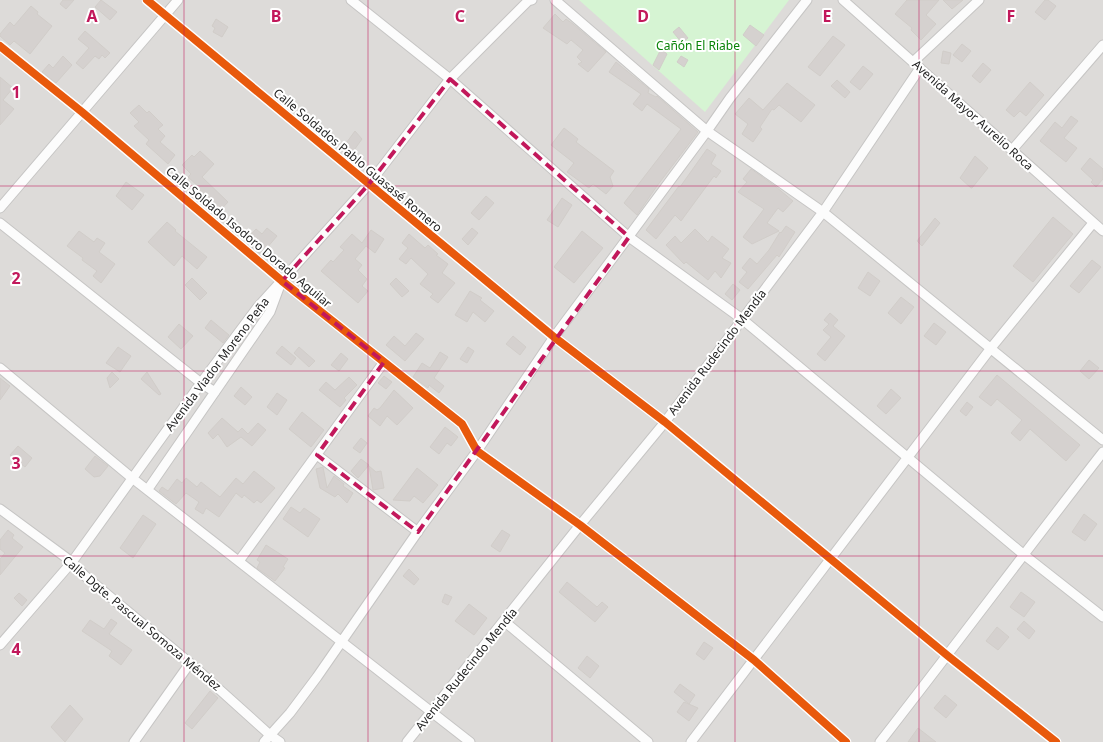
<svg xmlns="http://www.w3.org/2000/svg" width="1103" height="742" viewBox="0 0 1103 742" font-family="'Noto Sans',sans-serif">
<rect width="100%" height="100%" fill="#eeebe8"/>
<path fill="#dddbd9" d="M0,0H1103V742H0Z"/>
<path fill="#d6f4d3" d="M579,0H789L705,112Z"/>
<path fill="#d5d1cf" stroke="#d1cdc9" d="M63,0H74L66,9L60,4Z
M101,0L117,12L110,20L95,7Z
M907,0H939L926,15L936,24L921,40L911,30L912,28L895,14Z
M943,0H963L952,9Z
M1045,0H1048L1056,6L1045,20L1035,12Z
M31,6L38,12L37,14L52,26L30,54L14,41L10,45L0,36V34L10,22L14,26Z
M555,14L563,22L566,19L573,24L606,52L588,72L578,64L582,62L577,57L583,50L571,40L567,44L543,28Z
M216,19L228,27L222,37L213,32L215,28L212,26Z
M750,25L764,35L756,46L743,35Z
M679,27L688,38L682,43L673,32Z
M85,31L110,53L105,58L102,55L99,59L95,56L83,69L76,63L89,48L78,39Z
M833,36L845,45L820,76L808,67Z
M962,44L971,51L962,62L953,55Z
M661,49L667,54L659,70L653,65Z
M943,51L951,53L949,64L941,63Z
M63,56L72,65L56,83L42,72L49,64L53,68Z
M681,56L688,60L684,67L677,62Z
M616,62L649,89L648,93L656,97L657,96L698,132L657,186L637,215L624,203L681,129L647,104L642,111L633,104L641,94L609,72Z
M983,63L991,70L980,83L972,76Z
M863,66L873,74L860,90L850,82Z
M0,77L13,88L3,100L14,109L0,125Z
M837,80L850,92L845,98L831,86Z
M1030,82L1044,95L1026,116L1020,111L1014,117L1006,110Z
M787,83L815,105L801,122L779,105L774,110L772,109L760,127L762,129L753,142L742,134L748,124L735,114L749,98L763,110Z
M139,105L147,113L149,111L163,125L158,129L165,136L160,142L175,155L168,164L146,144L149,140L134,126L139,122L130,113Z
M1071,116L1078,121L1064,138L1077,148L1066,162L1040,141L1055,122L1062,128Z
M564,128L578,139L576,142L614,171L610,177L613,186L606,194L593,184L589,188L567,172L574,163L551,145Z
M355,131L362,139L352,153L344,146Z
M707,149L716,155L711,164L721,171L716,178L714,176L681,221L675,215L656,239L646,230L679,186L680,187Z
M200,151L214,164L202,177L228,202L215,216L203,205L205,203L194,192L199,187L188,177L191,174L182,165L192,155L194,157Z
M975,156L988,168L972,188H971L960,178Z
M1090,158L1103,169V179L1096,187L1091,182L1093,180L1081,169Z
M751,169L775,186L793,201L783,212L778,208L767,223L779,231L752,244L743,237L764,209L738,192L747,182L743,179Z
M126,182L144,195L132,210L116,196Z
M486,196L494,203L479,220L471,213Z
M562,198L572,205L558,227L547,220Z
M1053,217L1073,234L1033,282L1013,266Z
M935,218L940,223L922,246L917,241Z
M167,222L176,230L175,231L207,257L197,269L182,256L174,266L148,242Z
M786,226L795,232L779,257L777,255L748,289L739,282L747,272L742,268L750,258L757,264L769,250L780,232L781,233Z
M267,228L277,236L261,255L245,241L256,229L262,234Z
M472,228L478,233L468,245L462,239Z
M695,229L708,242L712,236L729,249L722,258L731,263L721,278L715,271L708,280L686,262L684,264L666,245L675,236L681,243Z
M371,230L384,239L375,253L366,246L355,259L362,265L358,270L367,279L362,286L368,291L358,303L321,271L331,260L333,262L344,250L340,247L352,234L362,243Z
M79,231L94,242L97,238L105,243L99,252L115,264L101,283L93,276L97,271L82,260L83,258L67,246Z
M582,231L603,248L574,283L554,267Z
M409,234L425,248L428,245L438,254L436,255L448,264L442,273L455,283L438,303L430,297L433,294L420,284L428,274L411,258L406,264L399,259L408,248L402,243Z
M1092,260L1101,267L1079,293L1070,286Z
M868,272L880,281L870,296L858,288Z
M192,278L207,293L200,300L185,285Z
M396,278L409,291L402,297L390,284Z
M733,284L740,290L732,300L725,294Z
M470,291L482,298L480,300L494,311L485,322L473,312L467,322L455,315Z
M901,297L914,307L901,324L888,313Z
M830,313L838,320L833,326L845,336L825,361L817,354L831,337L823,330L829,324L824,320Z
M211,320L229,335L223,343L205,328Z
M934,323L946,332L936,345L924,336Z
M179,324L193,336L181,349L168,337Z
M416,333L424,339L405,361L386,345L394,336L405,346Z
M513,336L526,347L520,355L506,344Z
M282,346L296,358L291,365L276,353Z
M118,347L131,356L120,372L106,363Z
M299,347L315,361L309,367L294,353Z
M468,347L474,351L467,363L460,359Z
M440,352L448,357L434,378L444,386L439,393L429,385L428,388L413,377L422,363L430,368Z
M341,353L348,359L339,371L331,365Z
M1089,360L1099,368L1089,379L1080,371Z
M112,372L119,379L110,388L107,378Z
M147,372L161,394L159,395L141,379Z
M997,375L1080,445L1066,461L1030,429L1020,441L1011,433L1022,420L997,399L991,406L979,397Z
M384,376L392,382L386,389L378,383Z
M349,377L357,385L344,398L346,400L340,407L319,390L326,382L335,390Z
M0,378L10,386L0,400Z
M241,387L252,397L245,405L234,396Z
M891,389L901,398L886,414L877,406Z
M394,390L413,408L397,425L387,416L380,426L368,416L374,408L377,410L380,408Z
M277,393L287,400L277,415L267,407Z
M967,402L973,407L966,416L960,411Z
M302,412L324,430L311,447L289,429Z
M222,418L238,432L242,428L248,434L258,423L266,430L252,446L241,437L227,447L218,434L213,439L208,433Z
M445,427L458,437L451,446L447,443L439,454L430,447Z
M361,438L367,443L360,453L353,448Z
M18,446L32,458L25,467L10,455Z
M95,456L108,466L100,476L94,477L85,469Z
M361,459L369,465L358,478L351,471Z
M369,466L376,472L381,471L384,488L373,490Z
M323,467L327,488L334,476L344,484L343,486L353,493L347,503L338,494L335,497L320,488L316,469Z
M417,468L438,485L423,503L414,496L410,501L393,500Z
M254,471L275,488L261,503L257,500L254,503L244,495L242,498L236,493L219,517L206,508L203,514L195,509L199,502L186,493L176,504L159,491L162,487L168,491L177,479L182,483L186,478L197,487L201,482L220,497L236,478L243,484Z
M291,507L300,513L304,508L320,519L308,537L283,519Z
M1084,514L1097,524L1085,541L1072,532Z
M143,515L156,524L133,558L120,548Z
M8,530L14,535L12,538L23,547L0,575V559L5,553L0,549V540Z
M502,530L510,535L500,552L491,546Z
M266,545L288,559L283,567L285,568L275,581L257,568L260,562L257,560Z
M409,569L419,579L414,585L403,576Z
M567,582L597,607L602,602L608,607L595,622L559,592Z
M1021,592L1035,602L1024,617L1010,607Z
M19,593L27,600L22,606L14,598Z
M445,594L452,597L448,605L442,602Z
M469,604L487,618L474,635L455,621Z
M111,619L117,623L109,634L132,650L121,665L109,656L112,651L82,631L90,620L104,629Z
M1024,621L1035,631L1029,639L1017,629Z
M997,627L1009,637L998,650L986,641Z
M704,642L713,648L704,660L696,654Z
M587,656L599,666L590,678L578,668Z
M680,684L695,695L689,704L674,692Z
M210,691L218,698L192,729L185,723Z
M945,695L957,705L946,718L934,708Z
M684,702L698,708L689,721L677,712Z
M70,705L83,719L65,742L51,727Z
M918,728L936,742H908Z"/>
<g fill="none" stroke-linecap="round" stroke-linejoin="round">
<g stroke="#c6c5c4" stroke-width="11">
<path id="minor" d="M147,0L554,337L665,422L948,656L1056,742
M351,0L450,79L629,237L742,319L1023,554L1103,617
M555,0L707,131L823,212L1103,440
M843,0L1103,231
M0,46L82,112L282,281L462,424L477,451L580,525L754,660L846,742
M913,62L979,0
M1012,150L1103,45
M0,208L178,0
M0,223L201,383L215,392
M0,368L132,478L470,742
M317,455L418,532
M148,489L270,312L280,285
M0,509L72,562L85,576L190,663L270,735L280,742
M239,561L384,362
M504,621L648,742
M0,645L72,562L201,383L257,308L369,184L450,79L528,1L532,0
M134,742L190,663
M264,742L290,713L317,677L421,527L477,451L554,337L707,131L730,98L807,0
M407,742L580,525L665,422L823,212L920,68
M691,742L991,348L1093,223
M880,742C955,646 1028,548 1103,452"/>
</g>
<use href="#minor" stroke="#fcfcfc" stroke-width="9"/>
<g stroke="#fff" stroke-width="11">
<path id="cycleway" d="M147,0L554,337L665,422L948,656L1056,742
M0,46L82,112L282,281L462,424L477,451L580,525L754,660L846,742"/>
</g>
<use href="#cycleway" stroke="#e8590c" stroke-width="8"/>
</g>
<path fill="none" stroke="#c2185b" stroke-width="4" stroke-dasharray="10 6" stroke-linejoin="round" d="M450,79L629,237L418,532L317,455L384,362L282,281L369,184Z"/>
<path fill="none" stroke="#c2185b" stroke-width="1" stroke-opacity="0.55" d="M184,0V742M368,0V742M552,0V742M735,0V742M919,0V742M0,186H1103M0,371H1103M0,556H1103"/>
<g text-anchor="middle" dominant-baseline="central" stroke-width="4" stroke-linejoin="round" paint-order="stroke">
<g font-size="12" fill="#098308" stroke="#fff">
<text x="698" y="45">Cañón El Riabe</text>
</g>
<g font-size="12" fill="#1f1f1f" stroke="#fff">
<text transform="translate(973 115) rotate(42)">Avenida Mayor Aurelio Roca</text>
<text transform="translate(358 160) rotate(40)">Calle Soldados Pablo Guasasé Romero</text>
<text transform="translate(249 237) rotate(40)">Calle Soldado Isodoro Dorado Aguilar</text>
<text transform="translate(717 352) rotate(-53)">Avenida Rudecindo Mendía</text>
<text transform="translate(217 364) rotate(-53)">Avenida Viador Moreno Peña</text>
<text transform="translate(142 623) rotate(40)">Calle Dgte. Pascual Somoza Méndez</text>
<text transform="translate(466 669) rotate(-51)">Avenida Rudecindo Mendía</text>
</g>
</g>
<g font-size="16" text-anchor="middle" font-weight="bold" fill="#c2185b" stroke="#fff" stroke-width="4" stroke-linejoin="round" paint-order="stroke">
<text x="92" y="22">A</text>
<text x="276" y="22">B</text>
<text x="460" y="22">C</text>
<text x="643" y="22">D</text>
<text x="827" y="22">E</text>
<text x="1011" y="22">F</text>
<text x="16" y="98">1</text>
<text x="16" y="284">2</text>
<text x="16" y="469">3</text>
<text x="16" y="655">4</text>
</g>
</svg>
